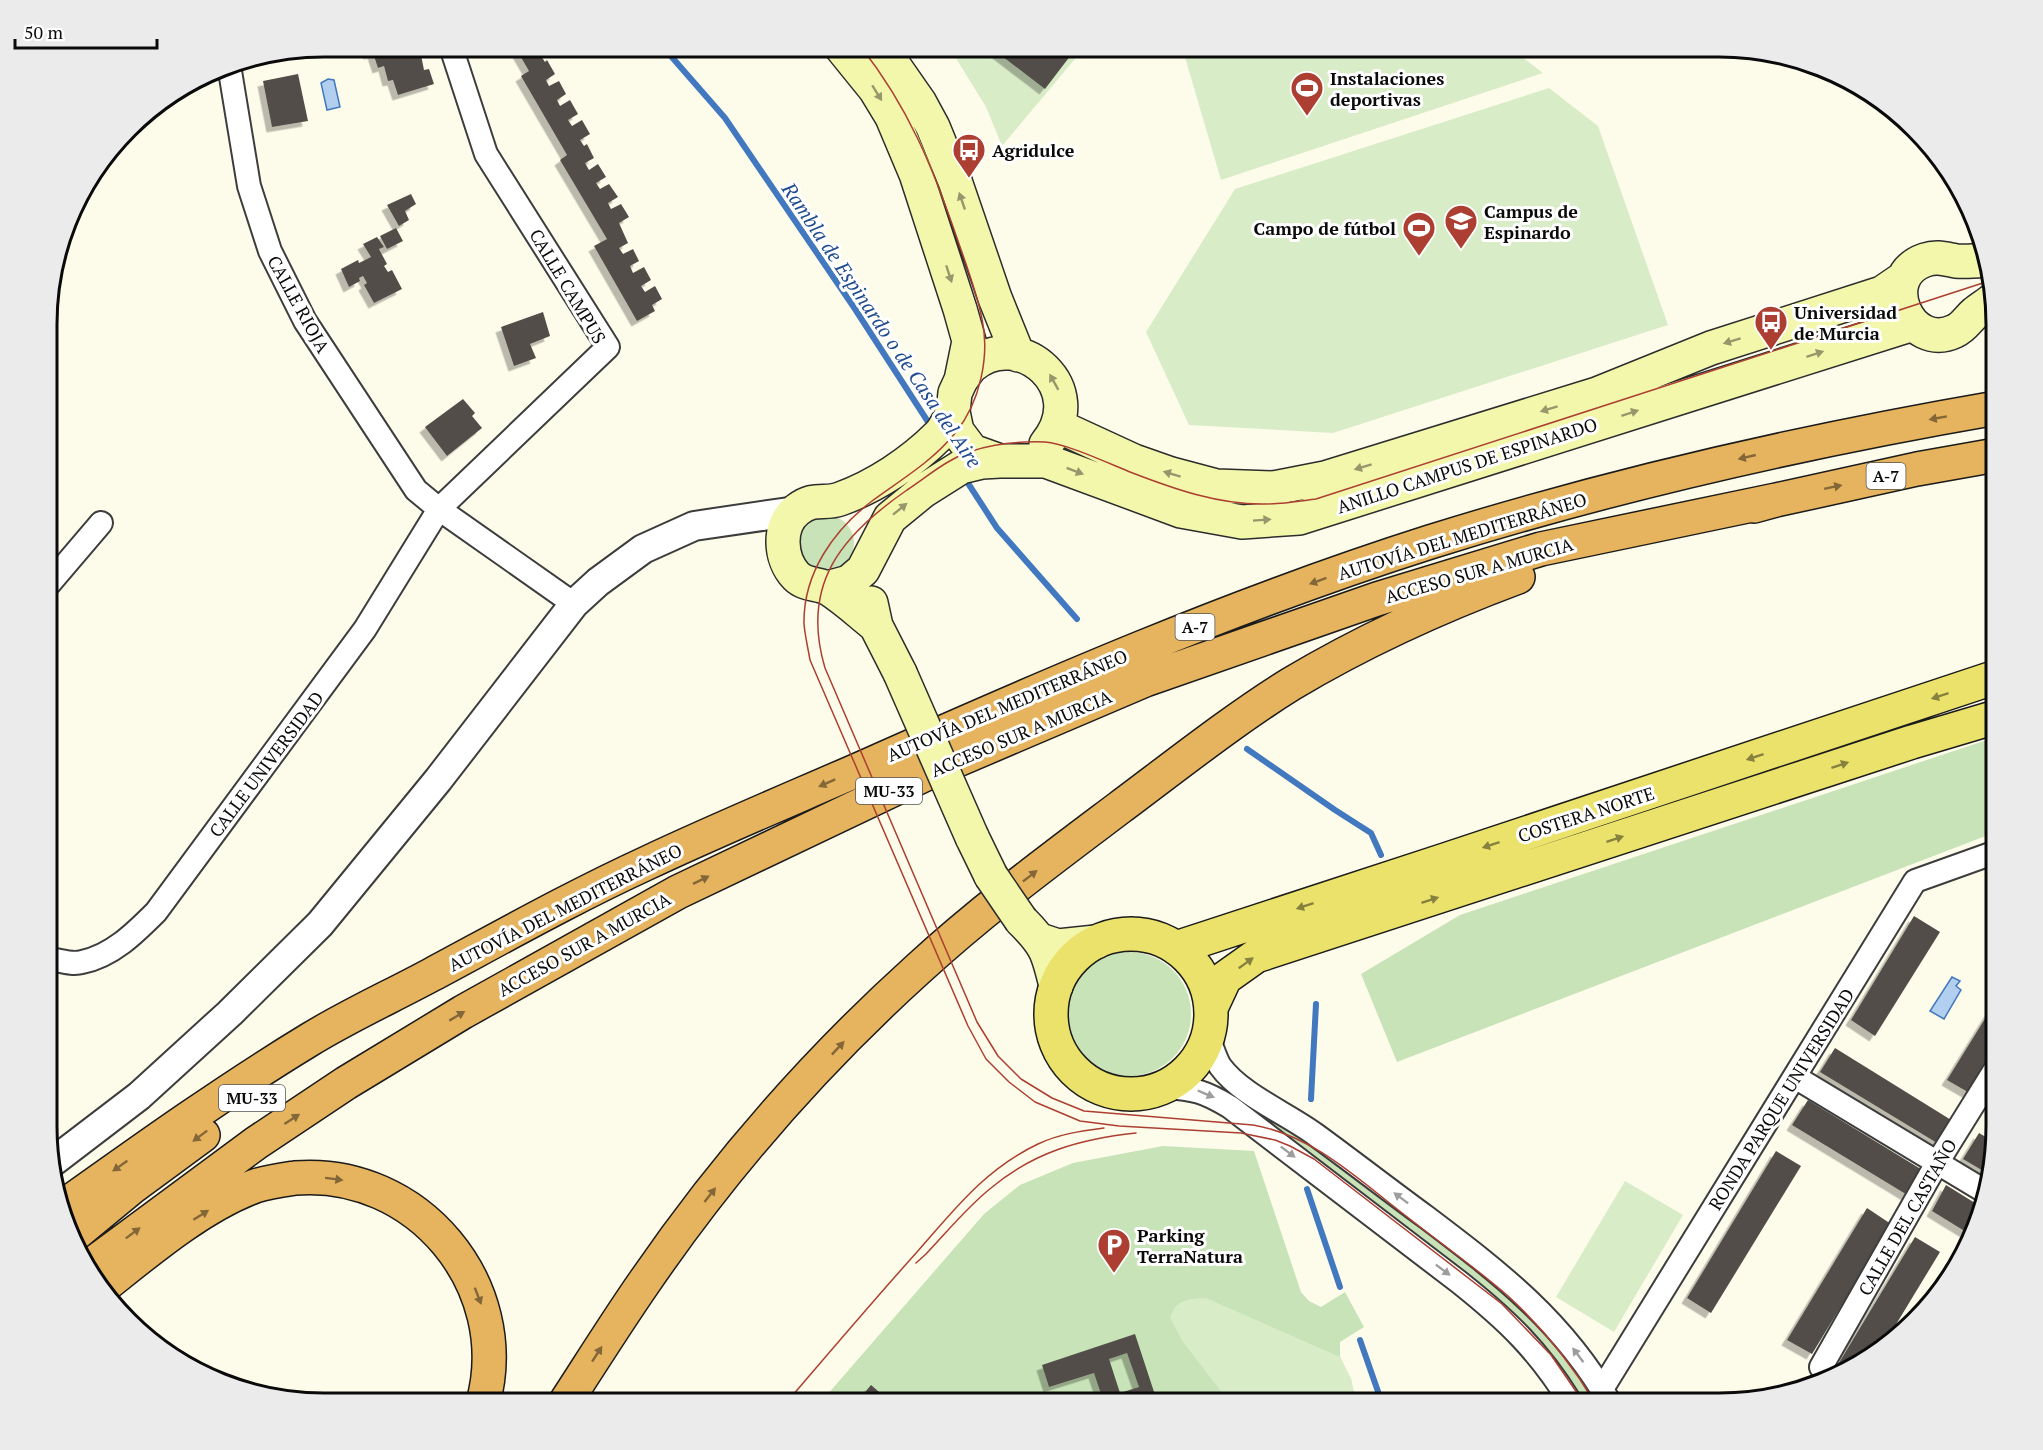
<svg xmlns="http://www.w3.org/2000/svg" width="2043" height="1450" viewBox="0 0 2043 1450" font-family="'PT Serif',serif">
<defs>
<filter id="shadow"><feDropShadow dx="-5.5" dy="5.5" stdDeviation="0" flood-color="#0004"/></filter>
</defs>
<rect width="100%" height="100%" fill="#fdfcea"/>
<path fill="#c7e3b7" d="M798 543a28 28 0 1 1 56 0a28 28 0 1 1-56 0Z
M1996,737V832L1397,1062L1361,974L1460,915Z
M1067 1014a62 62 0 1 1 124 0a62 62 0 1 1-124 0Z
M1258,1122L1282,1125L1307,1136L1535,1313L1602,1403H1577L1551,1364Z
M1163,1146L1254,1151L1301,1292L1309,1301L1321,1307L1345,1292L1364,1327L1340,1342V1357L1351,1379L1356,1403H820L984,1214L1020,1185L1073,1163Z"/>
<path fill="#d9ecc8" d="M949,47H1085L1002,146L986,107Z
M1182,47H1509L1543,73L1221,180Z
M1549,88L1598,126L1668,325L1333,433L1189,425L1146,332L1235,189Z
M1625,1181L1683,1215L1614,1332L1556,1297Z
M1206,1298L1340,1357L1351,1379L1356,1403H1230L1183,1342L1170,1318C1176,1299 1188,1299 1206,1298Z"/>
<path fill="#b3cfef" stroke="#4178bf" stroke-width="1.5" d="M328,79L334,80L340,107L327,110L321,83Z
M1952,977L1960,981L1956,986L1961,990L1944,1019L1930,1011Z"/>
<g fill="none" stroke-linecap="round" stroke-linejoin="round">
<path stroke="#4178bf" stroke-width="6" d="M663,47L725,118L855,309L932,428
M964,477L997,528L1077,619
M1247,749L1335,810L1371,833L1381,855
M1311,1099L1316,1004
M1307,1189L1340,1287
M1360,1340L1382,1403"/>
</g>
<path fill="#524d48" fill-rule="evenodd" filter="url(#shadow)" d="M367,47H412L415,56L421,55L424,70L429,69L434,84L398,95L393,80L388,81L384,66L378,68L373,53L369,54Z
M515,47H549L551,50L541,56L545,62L547,60L555,74L546,80L549,86L559,81L566,94L557,100L560,106L570,100L578,114L568,120L572,126L582,120L590,134L580,140L584,146L587,144L594,158L585,163L589,170L598,164L606,177L596,183L600,189L609,184L618,197L608,203L611,209L621,204L629,217L619,223L628,243L619,248L623,254L633,249L639,261L630,266L633,273L644,267L651,280L641,286L645,292L655,286L662,299L652,305L655,311L637,321L594,246L607,239L560,160L567,155L521,76L529,71Z
M990,47H1077L1045,89Z
M298,74L308,121L272,127L263,81Z
M411,194L416,204L405,211L409,220L399,226L387,205Z
M396,228L403,241L387,249L380,236Z
M377,237L384,247L379,249L387,264L384,266L388,272L392,270L402,289L374,303L364,285L367,283L363,276L359,278L360,281L349,287L341,269L358,260L359,263L371,257L363,244Z
M543,312L550,336L530,344L536,358L514,366L501,327Z
M463,399L475,413L472,416L482,428L447,456L425,427Z
M1914,916L1940,932L1875,1036L1851,1020Z
M1996,1001V1058L1973,1095L1947,1080Z
M1835,1048L1956,1123L1942,1146L1820,1072Z
M1808,1100L1924,1171L1909,1196L1792,1125Z
M1979,1133L1996,1143L1990,1175L1963,1159Z
M1776,1151L1801,1166L1711,1313L1687,1298Z
M1946,1185L1983,1208L1982,1215L1971,1235L1932,1211Z
M1867,1208L1891,1224L1812,1354L1787,1340Z
M1915,1237L1940,1252L1889,1336L1841,1375L1834,1371Z
M1135,1334L1157,1401L1150,1403H1104L1094,1373L1049,1387L1042,1365ZM1127,1353L1139,1387L1120,1393L1109,1359Z
M871,1385L892,1403H856Z"/>
<g fill="none" stroke-linecap="round" stroke-linejoin="round">
<g stroke="#3d3d3d" stroke-width="26">
<path id="minor" d="M229,65L249,186L270,251L305,321L416,490L439,509L574,604
M49,584L101,523
M49,959C59,960 72,965 82,962C112,956 135,933 156,912L365,629L439,509L608,347L486,154L451,47
M1208,1037C1212,1046 1215,1058 1220,1066C1241,1095 1288,1114 1316,1135C1353,1162 1389,1190 1426,1217C1500,1273 1563,1321 1610,1403
M1795,1077L1986,1192
M1165,1087C1194,1089 1204,1091 1230,1107L1459,1282C1508,1321 1538,1350 1571,1403
M1821,1367L1937,1163L1996,1068
M1602,1389L1915,881L1996,852"/>
</g>
<g stroke="#3d3d3d" stroke-width="32">
<path id="tertiary" d="M50,1164L139,1096L230,1013L320,924L438,780L574,604L598,582L643,549L694,526L796,511"/>
</g>
<g stroke="#2c2c2c" stroke-width="36">
<path id="secondary" d="M841,47L875,89L892,117L916,174L960,309L969,341L961,380L955,393L953,412L957,431L972,451L1000,461H1046L1181,511L1242,522L1299,518L1913,324
M881,47L920,103L933,127L955,181L995,298L1018,355
M1984,260C1975,261 1965,262 1956,261C1945,259 1937,256 1925,260C1876,277 1909,353 1955,331C1964,327 1968,319 1975,313C1981,308 1988,304 1994,299
M961,380C965,375 968,369 973,365C1020,326 1092,389 1046,444
M1058,426L1134,461L1171,474L1216,486L1274,488L1325,478L1597,394L1711,348L1882,293L1904,278
M827,588L849,582L863,570L890,518L923,491L961,467L982,462L1000,461
M871,603L876,626L900,673
M876,626C861,614 846,600 829,589C819,583 806,586 796,576C780,559 777,526 797,510C815,496 824,505 840,499C876,486 912,462 939,435C945,429 949,419 953,412
M972,837L991,876
M1021,920C1046,945 1048,952 1056,986
M1040,940L1058,946L1096,942"/>
</g>
<g stroke="#1b1b1b" stroke-width="36">
<path id="primary" d="M1051 1014a80 80 0 1 1 160 0a80 80 0 1 1-160 0Z
M1176,948L1445,860L1996,677
M1211,1008L1225,978L1256,956L1912,742L1996,717"/>
</g>
<g stroke="#1b1b1b" stroke-width="36">
<path id="motorway" d="M1754,506L1776,500L1917,469L1996,455
M64,1206C144,1149 225,1091 309,1040C348,1016 390,997 431,975C502,937 573,897 647,863C717,830 789,800 860,769C1046,686 1235,604 1430,542C1615,484 1805,441 1996,408
M74,1235L131,1188L203,1135
M87,1268L256,1143L346,1083L463,1012L678,892L934,770L1145,680L1377,599L1541,549L1776,500
M103,1287C148,1251 201,1206 255,1186C268,1182 282,1180 295,1178C417,1168 515,1285 483,1403
M565,1403C591,1363 616,1323 643,1284C721,1170 815,1062 918,969C981,911 1050,860 1119,808C1174,767 1233,720 1291,684C1363,641 1440,606 1518,577"/>
</g>
<use href="#minor" stroke="#fff" stroke-width="22"/>
<use href="#tertiary" stroke="#fff" stroke-width="28"/>
<use href="#secondary" stroke="#f3f7ab" stroke-width="33"/>
<use href="#primary" stroke="#ebe26b" stroke-width="33"/>
<use href="#motorway" stroke="#e6b35e" stroke-width="33"/>
<path stroke="#ac3f31" stroke-width="1.5" d="M861,47C909,108 933,168 958,241C967,267 977,293 982,319C990,356 980,402 956,432C933,461 902,479 872,501C834,530 803,573 804,624C805,636 808,648 810,660L968,1026L986,1059L1009,1082L1035,1102L1080,1121L1119,1126L1241,1133L1275,1140L1290,1146L1314,1159L1502,1304L1551,1355L1584,1403
M916,1263L926,1254C947,1232 967,1207 991,1188C1034,1152 1080,1139 1136,1133
M786,1403C829,1353 872,1302 917,1252C954,1210 985,1169 1038,1144C1059,1134 1081,1131 1104,1128
M1595,1403C1571,1363 1543,1328 1508,1296C1476,1268 1440,1243 1406,1216C1359,1180 1313,1135 1253,1125L1084,1111L1052,1098L1021,1079L998,1056L977,1022L825,668C800,584 842,535 907,490C921,481 934,470 948,462C975,445 1014,441 1045,442C1065,443 1110,464 1130,472C1174,489 1219,505 1266,504C1283,504 1300,501 1316,499L1989,281"/>
<g stroke="#2c2c2c" stroke-width="36" stroke-linecap="butt">
<path id="secondary-bridge" d="M900,673L972,837
M991,876L1021,920"/>
</g>
<use href="#secondary-bridge" stroke="#f3f7ab" stroke-width="33"/>
</g>
<defs><path id="oneway-solid" d="M-6-.8H1V-3.2L6.5 0L1 3.2V.8H-6Z" transform="scale(1.5)"/></defs>
<g fill="#96986b">
<use href="#oneway-solid" transform="translate(877 93) rotate(58)"/>
<use href="#oneway-solid" transform="translate(962 201) rotate(-109)"/>
<use href="#oneway-solid" transform="translate(949 274) rotate(72)"/>
<use href="#oneway-solid" transform="translate(1732 341) rotate(163)"/>
<use href="#oneway-solid" transform="translate(1815 354) rotate(-18)"/>
<use href="#oneway-solid" transform="translate(1054 382) rotate(-119)"/>
<use href="#oneway-solid" transform="translate(1549 409) rotate(163)"/>
<use href="#oneway-solid" transform="translate(1630 413) rotate(-18)"/>
<use href="#oneway-solid" transform="translate(1363 467) rotate(163)"/>
<use href="#oneway-solid" transform="translate(1075 471) rotate(21)"/>
<use href="#oneway-solid" transform="translate(1172 474) rotate(-163)"/>
<use href="#oneway-solid" transform="translate(900 509) rotate(-39)"/>
<use href="#oneway-solid" transform="translate(1262 520) rotate(-4)"/>
</g>
<g fill="#836738">
<use href="#oneway-solid" transform="translate(1938 418) rotate(170)"/>
<use href="#oneway-solid" transform="translate(1747 457) rotate(167)"/>
<use href="#oneway-solid" transform="translate(1833 487) rotate(-12)"/>
<use href="#oneway-solid" transform="translate(1318 581) rotate(160)"/>
<use href="#oneway-solid" transform="translate(827 783) rotate(156)"/>
<use href="#oneway-solid" transform="translate(1030 876) rotate(-38)"/>
<use href="#oneway-solid" transform="translate(701 880) rotate(-26)"/>
<use href="#oneway-solid" transform="translate(457 1016) rotate(-31)"/>
<use href="#oneway-solid" transform="translate(838 1048) rotate(-47)"/>
<use href="#oneway-solid" transform="translate(292 1119) rotate(-33)"/>
<use href="#oneway-solid" transform="translate(200 1136) rotate(143)"/>
<use href="#oneway-solid" transform="translate(120 1166) rotate(145)"/>
<use href="#oneway-solid" transform="translate(334 1179) rotate(7)"/>
<use href="#oneway-solid" transform="translate(710 1195) rotate(-52)"/>
<use href="#oneway-solid" transform="translate(201 1215) rotate(-32)"/>
<use href="#oneway-solid" transform="translate(133 1233) rotate(-37)"/>
<use href="#oneway-solid" transform="translate(478 1296) rotate(69)"/>
<use href="#oneway-solid" transform="translate(597 1354) rotate(-57)"/>
</g>
<g fill="#86813f">
<use href="#oneway-solid" transform="translate(1940 696) rotate(162)"/>
<use href="#oneway-solid" transform="translate(1755 757) rotate(162)"/>
<use href="#oneway-solid" transform="translate(1840 765) rotate(-18)"/>
<use href="#oneway-solid" transform="translate(1615 839) rotate(-18)"/>
<use href="#oneway-solid" transform="translate(1491 845) rotate(162)"/>
<use href="#oneway-solid" transform="translate(1430 900) rotate(-18)"/>
<use href="#oneway-solid" transform="translate(1305 906) rotate(162)"/>
<use href="#oneway-solid" transform="translate(1246 963) rotate(-36)"/>
</g>
<g fill="#9d9d9d">
<use href="#oneway-solid" transform="translate(1206 1094) rotate(23)"/>
<use href="#oneway-solid" transform="translate(1288 1152) rotate(37)"/>
<use href="#oneway-solid" transform="translate(1401 1198) rotate(-143)"/>
<use href="#oneway-solid" transform="translate(1443 1270) rotate(37)"/>
<use href="#oneway-solid" transform="translate(1578 1355) rotate(-127)"/>
</g>
<defs>
<g id="stadium-pin" transform="scale(1.725)"><path d="M0 17L-7.5 6A9.5 9.5 0 1 1 7.5 6Z" fill="#ac3f31" stroke="#fff"/><path d="M0-5a6.5 5 0 1 0 0 10a6.5 5 0 1 0 0-10ZM-3.5-1.8h7v3.6h-7Z" fill="#fff"/></g>
<g id="bus-pin" transform="scale(1.725)"><path d="M0 17L-7.5 6A9.5 9.5 0 1 1 7.5 6Z" fill="#ac3f31" stroke="#fff"/><path d="M-5-6H5V4H4V6H2V4H-2V6H-4V4H-5ZM-3.5-4V0h7V-4ZM-3.5 1.2v1.5H-2V1.2ZM2 1.2v1.5H3.5V1.2Z" fill="#fff"/></g>
<g id="university-pin" transform="scale(1.725)"><path d="M0 17L-7.5 6A9.5 9.5 0 1 1 7.5 6Z" fill="#ac3f31" stroke="#fff"/><path d="M0-5L7-2L0 1L-7-2ZM-4 1L0 2.5L4 1V4Q0 6-4 4Z" fill="#fff"/></g>
<g id="parking-pin" transform="scale(1.725)"><path d="M0 17L-7.5 6A9.5 9.5 0 1 1 7.5 6Z" fill="#ac3f31" stroke="#fff"/><path d="M-3.5-5.5H1a3.5 3.5 0 0 1 0 7H-1V5.5H-3.5ZM-1-3.4V-.6H.8a1.4 1.4 0 0 0 0-2.8Z" fill="#fff"/></g>
</defs>
<g fill-rule="evenodd">
<use href="#stadium-pin" x="1307" y="88"/>
<use href="#bus-pin" x="969" y="150"/>
<use href="#university-pin" x="1461" y="221"/>
<use href="#stadium-pin" x="1419" y="228"/>
<use href="#bus-pin" x="1771" y="322"/>
<use href="#parking-pin" x="1114" y="1245"/>
</g>
<g text-anchor="middle" dominant-baseline="central" stroke-width="6" stroke-linejoin="round" paint-order="stroke">
<g fill="#fff" stroke="#545454" stroke-width="1.5">
<rect x="1866.5" y="463" width="39" height="26" rx="4.5"/>
<rect x="1175.5" y="614" width="39" height="26" rx="4.5"/>
<rect x="856" y="778" width="66" height="26" rx="4.5"/>
<rect x="219" y="1085" width="66" height="26" rx="4.5"/>
</g>
<g font-size="16" font-weight="bold" fill="#0a0a0a">
<text x="1886" y="476">A-7</text>
<text x="1195" y="627">A-7</text>
<text x="889" y="791">MU-33</text>
<text x="252" y="1098">MU-33</text>
</g>
<g font-size="18" font-weight="bold" fill="#0a0a0a" stroke="#fff" text-anchor="start">
<text x="1330" y="78">Instalaciones<tspan x="1330" dy="21">deportivas</tspan></text>
<text x="992" y="150">Agridulce</text>
<text x="1484" y="211">Campus de<tspan x="1484" dy="21">Espinardo</tspan></text>
<text x="1396" y="228" text-anchor="end">Campo de fútbol</text>
<text x="1794" y="312">Universidad<tspan x="1794" dy="21">de Murcia</tspan></text>
<text x="1137" y="1235">Parking<tspan x="1137" dy="21">TerraNatura</tspan></text>
</g>
<g font-size="18" fill="#0a0a0a" stroke="#fff">
<text transform="translate(568 286) rotate(59)">CALLE CAMPUS</text>
<text transform="translate(299 304) rotate(61)">CALLE RIOJA</text>
<text transform="translate(1467 465) rotate(-18)">ANILLO CAMPUS DE ESPINARDO</text>
<text transform="translate(1462 536) rotate(-17)">AUTOVÍA DEL MEDITERRÁNEO</text>
<text transform="translate(1479 570) rotate(-16)">ACCESO SUR A MURCIA</text>
<text transform="translate(1007 705) rotate(-23)">AUTOVÍA DEL MEDITERRÁNEO</text>
<text transform="translate(1021 733) rotate(-23)">ACCESO SUR A MURCIA</text>
<text transform="translate(266 764) rotate(-53)">CALLE UNIVERSIDAD</text>
<text transform="translate(1586 814) rotate(-18)">COSTERA NORTE</text>
<text transform="translate(565 907) rotate(-27)">AUTOVÍA DEL MEDITERRÁNEO</text>
<text transform="translate(584 944) rotate(-29)">ACCESO SUR A MURCIA</text>
<text transform="translate(1781 1099) rotate(-58)">RONDA PARQUE UNIVERSIDAD</text>
<text transform="translate(1907 1217) rotate(-60)">CALLE DEL CASTAÑO</text>
</g>
<g font-size="20" font-style="italic" fill="#214c8f" stroke="#fff">
<text transform="translate(882 325) rotate(56)">Rambla de Espinardo o de Casa del Aire</text>
</g>
</g>
<path d="M0 0H2043V1450H0ZM324 57H1719A267 267 0 0 1 1986 324V1126A267 267 0 0 1 1719 1393H324A267 267 0 0 1 57 1126V324A267 267 0 0 1 324 57Z" fill="#ebebeb" fill-rule="evenodd"/>
<path fill="none" stroke="#0a0a0a" stroke-width="3" d="M324 57H1719A267 267 0 0 1 1986 324V1126A267 267 0 0 1 1719 1393H324A267 267 0 0 1 57 1126V324A267 267 0 0 1 324 57Z"/>
<path d="M15 39v9h142v-9" fill="none" stroke="#0a0a0a" stroke-width="3"/>
<text x="24" y="39" font-size="18" fill="#0a0a0a" stroke="#ffffff" stroke-width="4.5" paint-order="stroke">50 m</text>
</svg>
